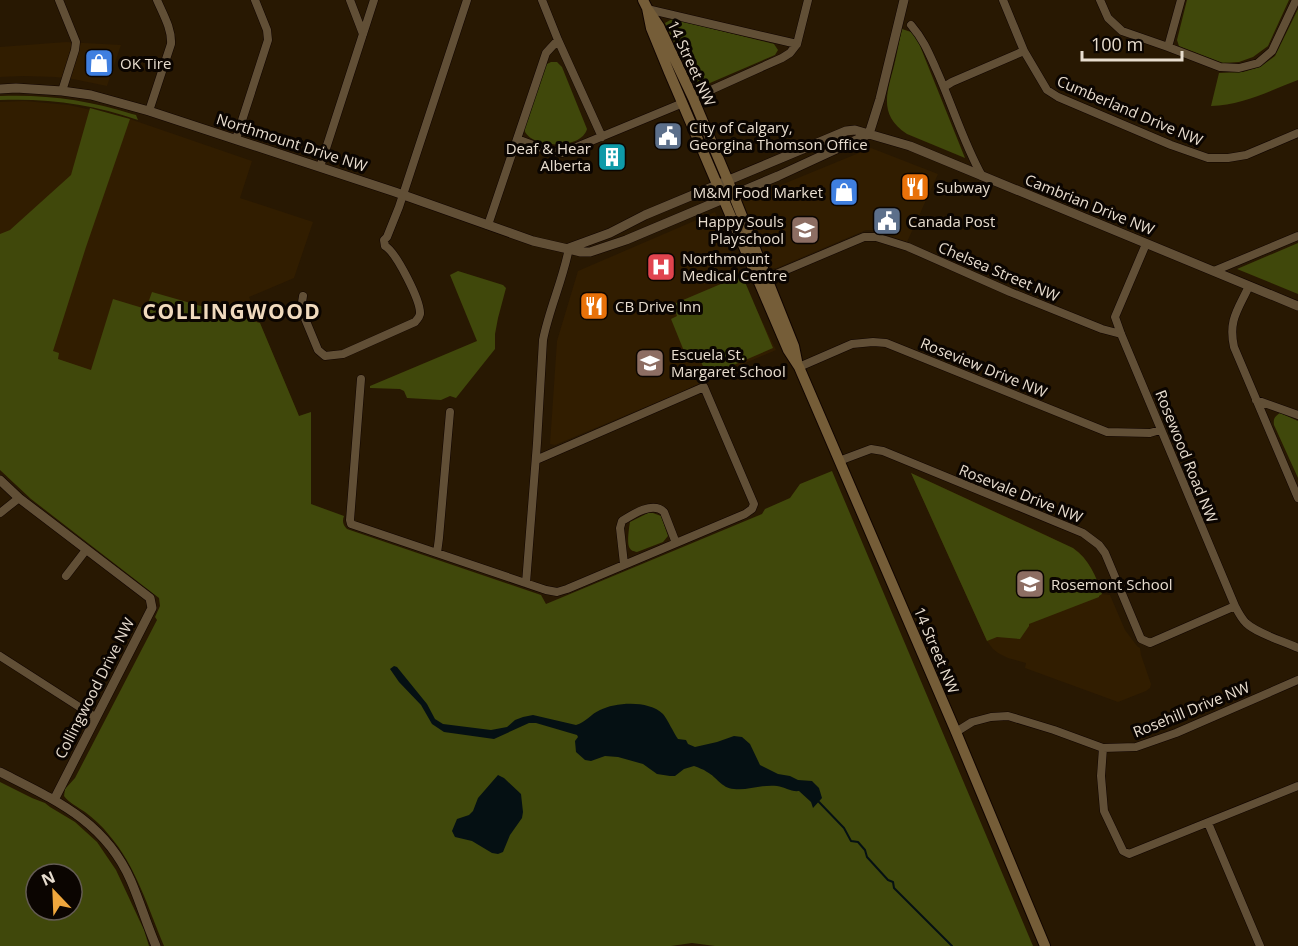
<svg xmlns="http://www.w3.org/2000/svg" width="1298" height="946" viewBox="0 0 1298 946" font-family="'Open Sans',sans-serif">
<rect width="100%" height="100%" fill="#281802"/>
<path fill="#311d00" d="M66,42L121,45L107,86L73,79L55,77L23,76L0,77V47Z
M25,101L69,105L127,118L252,161L240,198L313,222L294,278L249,297L299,416L0,404V102Z
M871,148L938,174L907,242L873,230H866L777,268H772L767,264L742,205L744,200Z
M715,212L741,277L776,350L715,376L679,393L555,445L550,444L557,341L578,271Z
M911,473L1046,535L1079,552L1091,568L1102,594L1110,595L1125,630L1137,646L1140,648L1141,655L1151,684L1150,688L1146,691L1118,702L1025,668L1026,663L1008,658L998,653L993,649L987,641Z"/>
<path fill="#40480b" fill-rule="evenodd" d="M1187,0H1289L1268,46L1253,57L1239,62L1223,63L1179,46L1177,40Z
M1298,9V80C1269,91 1242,105 1211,106L1219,73L1243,72L1260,67L1275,56Z
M672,19L774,44L778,50L775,55L696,89L665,23Z
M902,29L911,32L916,36L965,158L907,134C878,115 887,93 894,66C897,54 899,41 902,29Z
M551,62H557L562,67L587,129C581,151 528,148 524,129L545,65Z
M0,96C45,94 89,100 132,114L136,115L138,120C93,104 47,98 0,100Z
M90,108L130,119L86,247L53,351L59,353L58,359L91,370L113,299L146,309L152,292L260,323L299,416L311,412V504L344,516C342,521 343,525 347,529L541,595L546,604L762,514L765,509L790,498L800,484L832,471L1033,946H715L692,943L671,946H164C148,908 136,866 109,835C102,826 94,819 85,812C78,807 69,803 64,796L65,789L75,778L157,620L155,617L160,606L159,598L31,499L0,470V234L10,230L71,175Z
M1298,243V294L1237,269Z
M458,271L503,285L506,288L498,318L495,334V349L456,398L450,396L441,400L407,398L404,391L400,389L370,388V386L477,341L450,275Z
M742,275L773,348L708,376L699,358L688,361L671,319L677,316L674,308L676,303Z
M1280,413L1298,421V478L1274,425C1273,419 1275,416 1280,413Z
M911,473L1073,548C1089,559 1096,576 1102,594L1099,596V597L1029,624V626L1020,639L997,637L987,641Z
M648,513H653L661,516L668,536L663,542L637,552C633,551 631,551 629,547C627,542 629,527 630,522Z
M0,782L32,798L45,803L50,807L75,822L97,842L116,870L144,930L149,946H0ZM36,874H72V910H36Z"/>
<path fill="#051013" d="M394,666L397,667L427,704L435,719L443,724L491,730L507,727L515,720L523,717L533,715L576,725C586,722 591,714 600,710C616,702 649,700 663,714C668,720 673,732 678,739L686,740L688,744L695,747L717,742L734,736L742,737L750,744L760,765L778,774L790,776L798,780L812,781L819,788L822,798L813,808L811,802L799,791C791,792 785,787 777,786C762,784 747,791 734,789C721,788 717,777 707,772C703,769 699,768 694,766L684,769L675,776H670L657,774L643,764L618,757L605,756L591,761L585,760L576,752L575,741L578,737L577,735L536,723H529L494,739L444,732L432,724L421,705L399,682L390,669Z
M498,775L504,778L521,794L523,812L522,818L510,835L503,852L498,854L492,853L472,841L455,837L452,831L457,819L469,815L473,811L478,798Z"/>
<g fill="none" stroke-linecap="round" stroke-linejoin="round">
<path stroke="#051013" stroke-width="2" d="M819,802L844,828L851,841L858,842L865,850L867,857L888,880L893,882L894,888L952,946"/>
<g stroke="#100400" stroke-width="9">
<path id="minor" d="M59,0L76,42L75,50L62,91
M350,0L363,34
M542,0L558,40L602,137
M1003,0L1024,51L1047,90L1058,97L1171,145L1208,158H1228L1246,155L1298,133
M1100,0L1108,18L1122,31L1168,47L1220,67L1239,68L1258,63L1272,51L1296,0
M647,9L797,44
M911,25C923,39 928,51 936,69C952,104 963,142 982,176
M1168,47L1181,0
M944,87L952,82L1024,51
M693,98L782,58L790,53L797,44L808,0
M149,111L171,44C172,29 163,14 157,0
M236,139L268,40L267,30L255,0
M517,139L549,151L562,153L683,103
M320,167L374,0
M488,225L546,53L558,40
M1146,244L1115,317L1121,334L1235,606C1238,612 1241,618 1246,623C1258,634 1283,641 1298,648
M1214,271L1298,236
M767,278L864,237H876L908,247L1010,292L1102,329L1121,334
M1249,286C1238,310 1228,320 1234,347L1298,498
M303,296L301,309L318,350L325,356L343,354L415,322C418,318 419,318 420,314C421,301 396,252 385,246L384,240L387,237L399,207L467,0
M799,367L852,344L873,342L886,343L1107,432L1150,433L1160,430
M361,379L350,520L351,524L546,590L557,592L567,589L745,514L752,509L754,504L704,387L536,460
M1256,400L1298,415
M839,461L871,449L883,451L1083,533L1099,545L1105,553L1141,639L1150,643L1235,606
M0,513L19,498
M437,553L439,538L450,412
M624,564L620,528L622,521C633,514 653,501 664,512L676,543
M66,576L86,550
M526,583L537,443L543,340C549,309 563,280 569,248
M0,656L95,717
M956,732L972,722L991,717L1008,716L1054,730L1103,748L1136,747L1176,733L1298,680
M1103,748L1101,776L1104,811L1123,851L1129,854L1298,786
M1208,823L1260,946"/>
</g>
<g stroke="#100400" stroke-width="10">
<path id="tertiary" d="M0,89L16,88L62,91L91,95L149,111L395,192L533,241L581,252H590L626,240L778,176L869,134L880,99L904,0
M569,248L610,233L645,215L846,131L855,130L910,146L1298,306
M0,480L19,498L150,598L152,608L54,800
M0,772C55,800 105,821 131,881C140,902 147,925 156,946"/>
</g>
<g stroke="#100400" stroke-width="12">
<path id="secondary" d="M643,0L647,8L651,28L669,72L788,350L799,367L956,732L1045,946
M649,11L659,26L693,98L728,181L794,346L797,361"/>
</g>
<use href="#minor" stroke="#614f36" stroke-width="8"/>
<use href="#tertiary" stroke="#614f36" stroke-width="9"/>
<use href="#secondary" stroke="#755d38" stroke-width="10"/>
</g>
<defs>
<g id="shop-square" transform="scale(1.5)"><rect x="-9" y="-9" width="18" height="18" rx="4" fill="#3f7fe0" stroke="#0b0501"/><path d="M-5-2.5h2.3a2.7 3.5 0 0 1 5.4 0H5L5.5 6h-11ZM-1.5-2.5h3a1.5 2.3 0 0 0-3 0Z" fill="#fff"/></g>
<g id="civic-square" transform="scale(1.5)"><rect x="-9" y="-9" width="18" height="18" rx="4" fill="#5c6f8a" stroke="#0b0501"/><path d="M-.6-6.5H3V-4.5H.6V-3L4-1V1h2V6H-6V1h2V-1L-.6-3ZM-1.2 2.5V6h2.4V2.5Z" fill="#fff"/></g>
<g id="building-square" transform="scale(1.5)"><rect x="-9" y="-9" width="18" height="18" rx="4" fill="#0f9aa8" stroke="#0b0501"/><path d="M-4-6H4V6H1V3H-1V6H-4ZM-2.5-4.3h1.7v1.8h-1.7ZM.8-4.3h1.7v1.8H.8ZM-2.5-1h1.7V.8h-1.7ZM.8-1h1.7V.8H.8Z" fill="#fff"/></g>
<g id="restaurant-square" transform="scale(1.5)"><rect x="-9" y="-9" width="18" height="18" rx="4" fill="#e8710a" stroke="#0b0501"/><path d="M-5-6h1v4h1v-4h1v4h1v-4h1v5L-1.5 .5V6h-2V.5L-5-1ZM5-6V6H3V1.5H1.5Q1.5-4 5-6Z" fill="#fff"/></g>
<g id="school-square" transform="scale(1.5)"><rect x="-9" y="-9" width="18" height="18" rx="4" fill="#8d6e63" stroke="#0b0501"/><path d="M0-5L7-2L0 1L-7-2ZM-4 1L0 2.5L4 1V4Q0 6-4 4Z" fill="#fff"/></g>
<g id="hospital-square" transform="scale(1.5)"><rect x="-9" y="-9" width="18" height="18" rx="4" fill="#e0444e" stroke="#0b0501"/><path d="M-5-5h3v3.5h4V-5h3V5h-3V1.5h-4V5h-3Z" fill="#fff"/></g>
</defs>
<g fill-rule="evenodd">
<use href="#shop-square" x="99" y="63"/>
<use href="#civic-square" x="668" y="136"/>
<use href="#building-square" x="612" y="157"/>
<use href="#restaurant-square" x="915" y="187"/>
<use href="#shop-square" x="844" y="192"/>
<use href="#civic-square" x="887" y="221"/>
<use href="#school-square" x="805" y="230"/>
<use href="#hospital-square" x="661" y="267"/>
<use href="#restaurant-square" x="594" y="306"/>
<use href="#school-square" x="650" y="363"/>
<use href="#school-square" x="1030" y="584"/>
</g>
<g text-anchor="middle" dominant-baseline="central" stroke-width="6" stroke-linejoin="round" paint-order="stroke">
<g font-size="15" fill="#e8ddcf" stroke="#0b0501" text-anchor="start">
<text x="120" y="63">OK Tire</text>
<text x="689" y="127">City of Calgary,<tspan x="689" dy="17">Georgina Thomson Office</tspan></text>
<text x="591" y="148" text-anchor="end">Deaf &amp; Hear<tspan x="591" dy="17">Alberta</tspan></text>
<text x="936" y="187">Subway</text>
<text x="823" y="192" text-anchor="end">M&amp;M Food Market</text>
<text x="784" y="221" text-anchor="end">Happy Souls<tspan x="784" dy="17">Playschool</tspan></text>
<text x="908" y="221">Canada Post</text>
<text x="682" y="258">Northmount<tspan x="682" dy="17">Medical Centre</tspan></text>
<text x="615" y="306">CB Drive Inn</text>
<text x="671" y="354">Escuela St.<tspan x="671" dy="17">Margaret School</tspan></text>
<text x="1051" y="584">Rosemont School</text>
</g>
<g font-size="15" fill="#e8ddcf" stroke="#0b0501">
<text transform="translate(692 63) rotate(65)">14 Street NW</text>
<text transform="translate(1130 110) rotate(23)">Cumberland Drive NW</text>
<text transform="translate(292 142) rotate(18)">Northmount Drive NW</text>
<text transform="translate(1090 204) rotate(22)">Cambrian Drive NW</text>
<text transform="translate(999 271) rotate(23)">Chelsea Street NW</text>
<text transform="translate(984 367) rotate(22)">Roseview Drive NW</text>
<text transform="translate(1187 456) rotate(68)">Rosewood Road NW</text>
<text transform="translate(1021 493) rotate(22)">Rosevale Drive NW</text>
<text transform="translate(937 650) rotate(67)">14 Street NW</text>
<text transform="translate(94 688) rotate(-63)">Collingwood Drive NW</text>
<text transform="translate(1191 709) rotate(-22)">Rosehill Drive NW</text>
</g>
<g font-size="21" font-weight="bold" letter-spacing="1.5" fill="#f0dabe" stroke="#0b0501">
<text x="232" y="311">COLLINGWOOD</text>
</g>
</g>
<g transform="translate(54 892) rotate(337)"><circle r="28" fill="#0b0501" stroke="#635b53" stroke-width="1.5"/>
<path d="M0-4.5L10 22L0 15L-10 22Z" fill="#efa73d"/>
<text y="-9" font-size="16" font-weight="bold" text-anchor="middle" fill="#e8ddcf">N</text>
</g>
<path d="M1082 51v9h100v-9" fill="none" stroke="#e8ddcf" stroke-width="3"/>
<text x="1091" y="51" font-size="18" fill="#e8ddcf" stroke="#0b0501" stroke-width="4.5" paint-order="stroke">100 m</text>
</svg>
